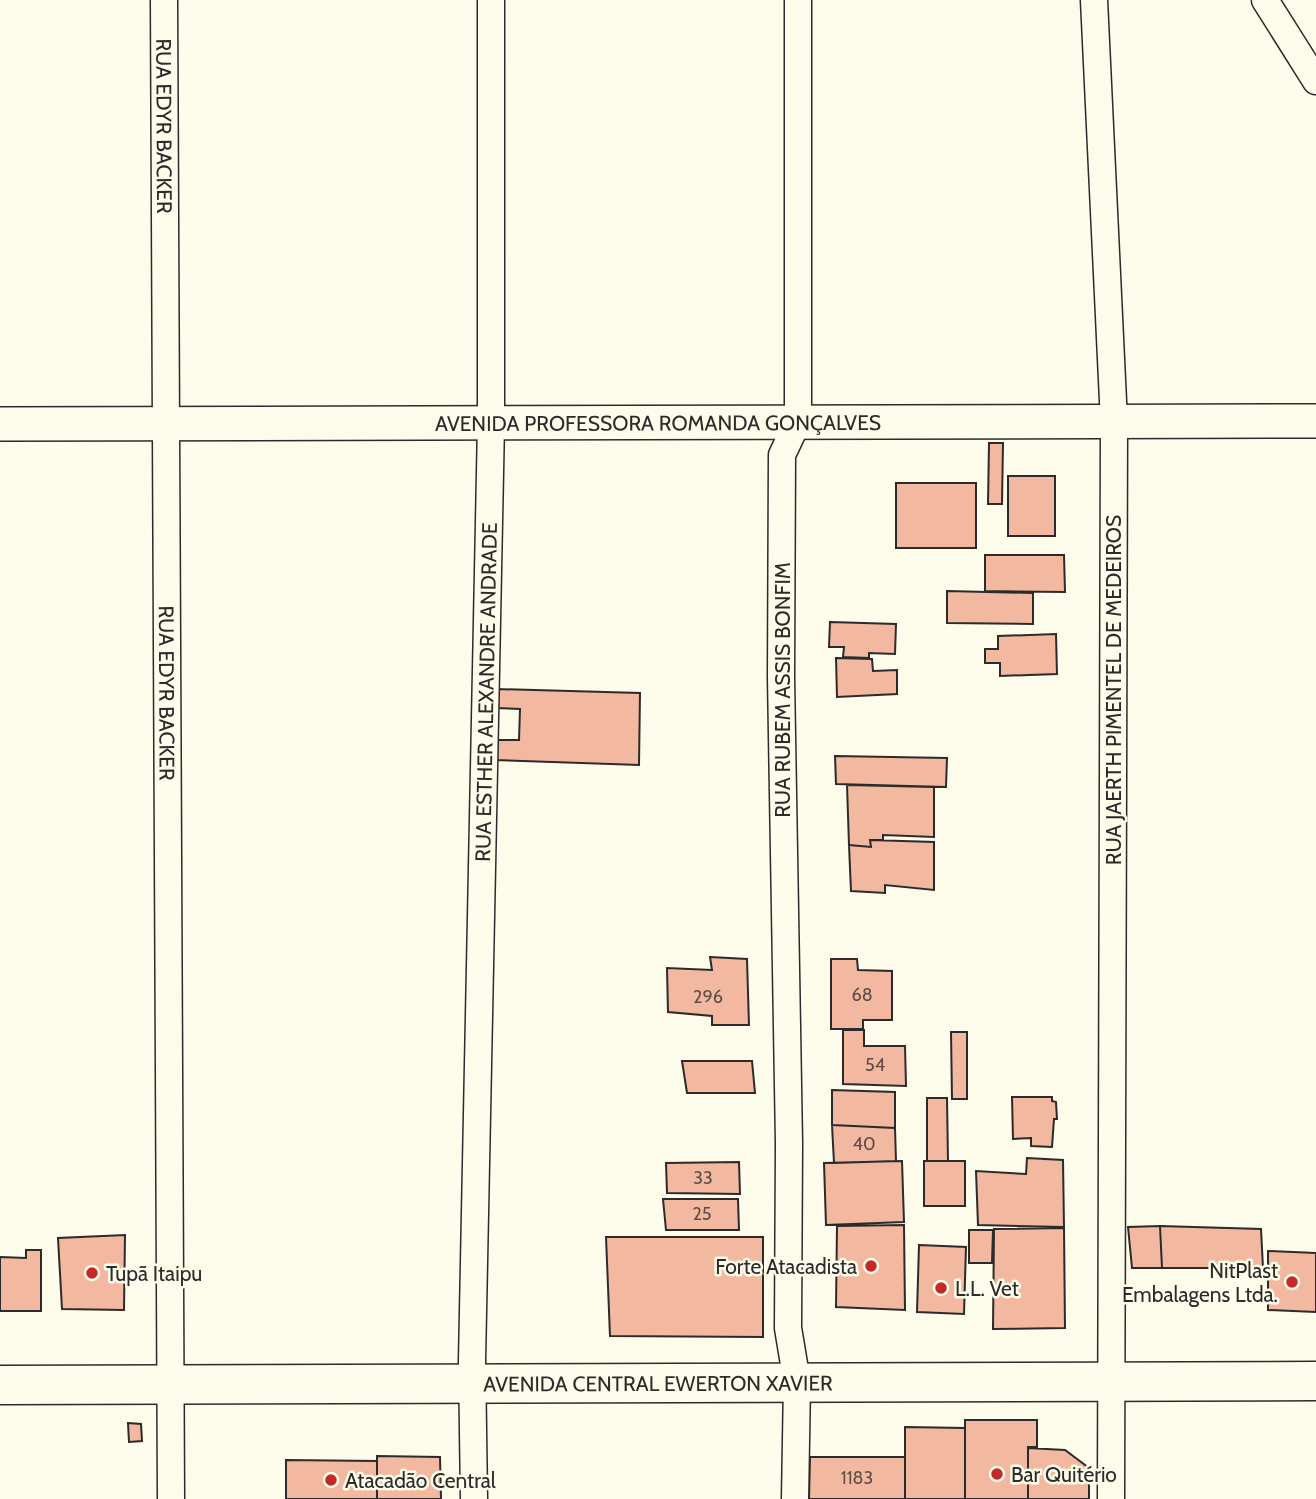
<svg xmlns="http://www.w3.org/2000/svg" width="1316" height="1499" viewBox="0 0 1316 1499" font-family="Cabin,sans-serif">
<rect width="100%" height="100%" fill="#fdfbea"/>
<path fill="#f2b8a0" stroke="#2b2b2b" stroke-width="2" d="M989,443H1003L1002,504H988Z
M1008,476H1055V536H1008Z
M896,483H976V548H896Z
M985,555H1064L1065,592L985,591Z
M947,591L1033,593V624L947,623Z
M830,622L896,624L895,654L869,653V658L843,657L844,647H829Z
M1056,634L1057,674L1000,676V663H985V649H998V636Z
M836,658L872,659L873,671L897,670V694L837,697Z
M496,689L640,693L639,765L494,760L495,740H519L520,709L495,708Z
M835,756L947,758L946,787L836,784Z
M847,785L934,787V837L883,835V840H870L871,847L849,845Z
M870,840L934,842V890L885,885V893L851,891L849,845L871,847Z
M710,957L747,959L749,1025H712V1016L668,1012L667,968L712,970Z
M831,959H857L858,970L892,971V1020H863V1029H831Z
M843,1030H864V1046H905L906,1086L843,1084Z
M951,1032H967V1099H952Z
M682,1061H752L755,1093H687Z
M832,1090L895,1092V1128L832,1125Z
M1012,1097H1052V1101L1056,1102L1057,1119H1054L1052,1147L1031,1146V1138L1013,1139Z
M927,1098H947L948,1161H927Z
M832,1125L895,1128L896,1161L834,1163Z
M1027,1158L1063,1160L1064,1227L978,1225L976,1171L1026,1174Z
M902,1161L904,1222L826,1225L824,1163Z
M924,1161H965V1206H924Z
M739,1162L740,1194L667,1193L666,1163Z
M663,1199H738L739,1230H666Z
M904,1225L905,1310L836,1307L837,1226Z
M1160,1226L1261,1229L1263,1268H1162Z
M1160,1226L1162,1268H1132L1128,1227Z
M1064,1228L1065,1328L993,1329L994,1229Z
M969,1230H993L992,1263H969Z
M125,1235L124,1310L62,1309L58,1238Z
M606,1237H763V1337L610,1336Z
M919,1245L966,1247L964,1314L917,1312Z
M26,1250H41V1311H0V1257L26,1258Z
M1268,1251L1316,1253V1312L1268,1310Z
M965,1420H1037V1447H1028V1499H965Z
M128,1423L141,1424L142,1441L129,1442Z
M905,1427L965,1428V1499H905Z
M1028,1448L1065,1450L1089,1468V1499H1028Z
M377,1456L440,1457L441,1499H377Z
M810,1457H905V1499H809Z
M286,1460L377,1461V1499H286Z"/>
<g fill="none" stroke-linecap="round" stroke-linejoin="round">
<g stroke="#2b2b2b" stroke-width="29">
<g id="minor">
<path id="s1" d="M164,0L171,1499"/>
<path d="M1094,0L1114,422L1111,1499"/>
<path d="M1265,0L1316,81"/>
<path id="s2" d="M474,1499L472,1361L491,423V0"/>
<path d="M795,1499L797,1382L788,1328L789,1144L781,677L782,455L798,421V0"/>
</g>
</g>
<g stroke="#2b2b2b" stroke-width="36">
<g id="tertiary">
<path id="s3" d="M0,424L1316,421"/>
</g>
</g>
<g stroke="#2b2b2b" stroke-width="41">
<g id="secondary">
<path id="s4" d="M0,1385L1316,1381"/>
</g>
</g>
<use href="#minor" stroke="#fdfbea" stroke-width="26"/>
<use href="#tertiary" stroke="#fdfbea" stroke-width="33"/>
<use href="#secondary" stroke="#fdfbea" stroke-width="38"/>
</g>
<g fill="#c62828" stroke="#fdfbea" stroke-width="2.5">
<circle cx="871" cy="1266" r="7"/>
<circle cx="92" cy="1273" r="7"/>
<circle cx="1292" cy="1282" r="7"/>
<circle cx="941" cy="1288" r="7"/>
<circle cx="997" cy="1474" r="7"/>
<circle cx="331" cy="1480" r="7"/>
</g>
<g text-anchor="middle" dominant-baseline="central" stroke-width="5" stroke-linejoin="round" paint-order="stroke">
<g font-size="18" fill="#5d4e48">
<text x="862" y="995">68</text>
<text x="708" y="997">296</text>
<text x="875" y="1065">54</text>
<text x="864" y="1144">40</text>
<text x="703" y="1178">33</text>
<text x="702" y="1214">25</text>
<text x="857" y="1478">1183</text>
</g>
<g font-size="21" fill="#2b2b2b" stroke="#fdfbea">
<text stroke="none"><textPath href="#s1" startOffset="126">RUA EDYR BACKER</textPath></text>
<text stroke="none"><textPath href="#s3" startOffset="658">AVENIDA PROFESSORA ROMANDA GONÇALVES</textPath></text>
<text transform="translate(782 690) rotate(-90)">RUA RUBEM ASSIS BONFIM</text>
<text transform="translate(1113 690) rotate(-90)">RUA JAERTH PIMENTEL DE MEDEIROS</text>
<text stroke="none"><textPath href="#s2" startOffset="807">RUA ESTHER ALEXANDRE ANDRADE</textPath></text>
<text stroke="none"><textPath href="#s1" startOffset="693">RUA EDYR BACKER</textPath></text>
<text stroke="none"><textPath href="#s4" startOffset="658">AVENIDA CENTRAL EWERTON XAVIER</textPath></text>
</g>
<g font-size="21" fill="#2b2b2b" stroke="#fdfbea" text-anchor="start">
<text x="857" y="1266" text-anchor="end">Forte Atacadista</text>
<text x="1278" y="1270" text-anchor="end">NitPlast<tspan x="1278" dy="24">Embalagens Ltda.</tspan></text>
<text x="106" y="1273">Tupã Itaipu</text>
<text x="955" y="1288">L.L. Vet</text>
<text x="1011" y="1474">Bar Quitério</text>
<text x="345" y="1480">Atacadão Central</text>
</g>
</g>
</svg>
